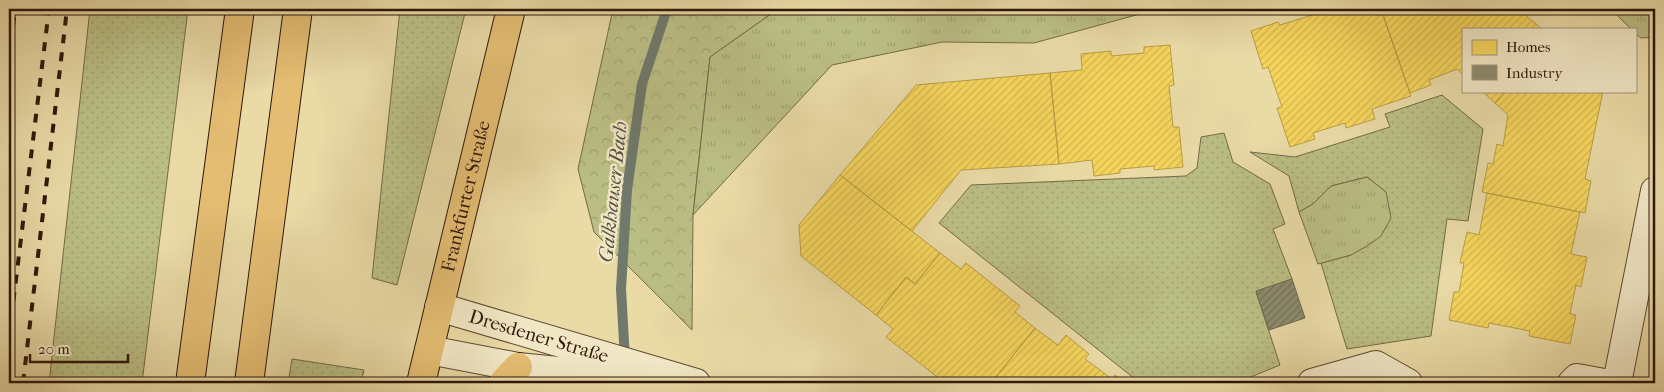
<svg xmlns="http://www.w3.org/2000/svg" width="1664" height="392" viewBox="0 0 1664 392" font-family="'IM FELL French Canon',serif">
<defs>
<pattern id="grass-dots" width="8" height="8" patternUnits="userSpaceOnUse" patternTransform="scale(1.25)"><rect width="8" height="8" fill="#babe84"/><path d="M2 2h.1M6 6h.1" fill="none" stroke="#a0a371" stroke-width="1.8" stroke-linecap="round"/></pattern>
<pattern id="forest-crowns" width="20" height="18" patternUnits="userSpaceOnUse" patternTransform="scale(1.25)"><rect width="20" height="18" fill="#babe84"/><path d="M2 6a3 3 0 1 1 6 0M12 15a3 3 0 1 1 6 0" fill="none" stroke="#a0a371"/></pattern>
<pattern id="park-tufts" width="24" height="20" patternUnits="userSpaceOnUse" patternTransform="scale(1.25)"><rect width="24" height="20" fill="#babe84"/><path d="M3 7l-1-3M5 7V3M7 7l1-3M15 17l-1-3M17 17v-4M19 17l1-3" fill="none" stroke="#a0a371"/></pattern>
<pattern id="homes-hatch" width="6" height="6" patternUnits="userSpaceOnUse" patternTransform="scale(1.25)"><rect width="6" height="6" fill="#f6d55c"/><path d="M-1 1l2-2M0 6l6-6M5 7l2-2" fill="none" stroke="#d3b64f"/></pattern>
<pattern id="industry-hatch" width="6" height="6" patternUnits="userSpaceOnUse" patternTransform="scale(1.25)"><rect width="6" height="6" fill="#8c8c6e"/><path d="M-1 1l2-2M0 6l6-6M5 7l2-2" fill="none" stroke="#737159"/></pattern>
</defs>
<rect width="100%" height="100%" fill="#e9daa6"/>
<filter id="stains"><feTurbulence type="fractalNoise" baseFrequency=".004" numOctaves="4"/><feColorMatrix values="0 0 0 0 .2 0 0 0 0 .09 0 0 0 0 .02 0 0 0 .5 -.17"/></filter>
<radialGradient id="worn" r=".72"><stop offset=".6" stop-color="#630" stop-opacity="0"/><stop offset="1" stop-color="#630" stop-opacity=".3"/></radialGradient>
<path fill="url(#grass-dots)" stroke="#746a48" d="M90,9H188L142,383H49Z
M400,9H466L397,285L372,278Z
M1442,95L1483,129L1468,221L1447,219L1431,336L1347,349L1321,263L1351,255L1386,192L1367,177L1331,186L1313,204L1299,212L1289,176L1250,152L1295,157L1390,127L1385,114Z
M1224,133L1233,162L1270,184L1285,224L1273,229L1292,279L1256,292L1280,365L1236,383H1140L939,223L971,185L1186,176L1197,168L1201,137Z
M292,359L364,370L361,383H288Z"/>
<path fill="url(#forest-crowns)" stroke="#746a48" d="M613,9H778L710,57L693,215L692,330L594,232L578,169Z"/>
<path fill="url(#park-tufts)" stroke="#746a48" d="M778,9H1158L1034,43L942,42L832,65L693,215L710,57Z
M1611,9H1655V37L1641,38L1635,33V29H1631Z
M1367,177L1386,192L1391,218L1381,236L1367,246L1351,255L1318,264L1299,212L1313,204L1331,186Z"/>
<path fill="url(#homes-hatch)" stroke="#ba9c44" d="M1316,9H1338L1340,14L1356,9H1381L1411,96L1372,109L1375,119L1346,128L1345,123L1313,133L1315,139L1290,147L1277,108L1282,107L1268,67L1263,69L1251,31L1278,22L1280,25L1312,15L1310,11Z
M1381,9H1518L1542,29H1463V75L1457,69L1429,80L1431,85L1410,93Z
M1170,45L1174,85L1169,86L1173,127H1179L1183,167L1154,170V166L1120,169V173L1094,176L1092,160L1059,164L1050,73L1082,70L1081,54L1111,51V56L1144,53V47Z
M1050,73L1059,164L961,170L912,231L840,175L916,85Z
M1482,91H1506L1495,103Z
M1506,91H1603L1585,179L1591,181L1585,213L1482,192L1488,163L1493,164L1497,144L1503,146L1508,115L1495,103Z
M840,175L940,253L915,284L906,277L876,315L801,256L799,225Z
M1487,193L1580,212L1571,254L1587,257L1581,287L1576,285L1570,314L1576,315L1570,344L1529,336L1530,331L1489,323L1488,328L1449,320L1454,292H1459L1464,263H1460L1467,232L1479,235Z
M940,253L961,269L966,263L1020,306L1015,312L1035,328L991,383H961L958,381L957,383H945L886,337L893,329L876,315L906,277L915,284Z
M1035,328L1058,345L1066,335L1089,354L1085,359L1112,379L1115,375L1126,383H991Z"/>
<path fill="url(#industry-hatch)" stroke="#706950" d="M1292,279L1305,318L1269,330L1256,291Z"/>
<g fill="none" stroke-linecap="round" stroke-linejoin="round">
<path stroke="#6f796c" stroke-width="10" d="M625,360L621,289L627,190L642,84L667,9"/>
<g stroke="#5e4832" stroke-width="30">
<g id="minor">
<path id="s1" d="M439,307L696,383"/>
<path d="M429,350L518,367L647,380"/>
<path d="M1312,383L1376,365L1408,383"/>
<path d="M1572,383L1577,378L1604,383"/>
<path d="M1617,383L1655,191"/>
</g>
</g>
<g stroke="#2f170b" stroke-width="30">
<g id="major">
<path id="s2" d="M421,383L511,9"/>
<path d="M503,383L518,367"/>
</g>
</g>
<g stroke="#2f170b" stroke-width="30">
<path id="highway" d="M190,383L240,9
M249,383L298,9"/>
</g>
<use href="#minor" stroke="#f1e7c5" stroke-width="28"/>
<use href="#major" stroke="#e4bd73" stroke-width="28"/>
<use href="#highway" stroke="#e4bd73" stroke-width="28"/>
<path stroke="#2f170b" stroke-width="4" stroke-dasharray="9 9" stroke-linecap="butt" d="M9,62L15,9
M9,337L49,9
M23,383L67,9"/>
</g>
<g text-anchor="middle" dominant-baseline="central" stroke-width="5" stroke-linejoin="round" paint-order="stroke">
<g font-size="19" fill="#2f170b" stroke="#f1e7c5">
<text stroke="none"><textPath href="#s2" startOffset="192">Frankfurter Straße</textPath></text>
<text stroke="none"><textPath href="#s1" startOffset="104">Dresdener Straße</textPath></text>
</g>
<g font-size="20" font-style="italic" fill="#545044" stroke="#f1e7c5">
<text transform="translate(613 192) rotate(-84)">Galkhauser Bach</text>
</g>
</g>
<rect width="1664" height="392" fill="none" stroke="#e9daa6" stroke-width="30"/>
<rect x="10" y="10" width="1644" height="372" fill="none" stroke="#2f170b" stroke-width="2.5"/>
<rect x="15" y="15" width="1634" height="362" fill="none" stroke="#2f170b"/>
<rect x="1462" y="28" width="175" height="65" fill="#f1e7c5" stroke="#a3947b"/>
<rect x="1472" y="40" width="25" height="15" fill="#f6d55c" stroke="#a3947b"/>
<text x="1506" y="52" font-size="15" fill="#2f170b">Homes</text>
<rect x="1472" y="65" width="25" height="15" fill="#8c8c6e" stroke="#a3947b"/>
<text x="1506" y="78" font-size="15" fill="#2f170b">Industry</text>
<path d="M30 354v8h98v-8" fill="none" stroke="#2f170b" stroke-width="2.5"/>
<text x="38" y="354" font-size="15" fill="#2f170b" stroke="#f1e7c5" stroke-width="4" paint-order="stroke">20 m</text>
<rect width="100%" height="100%" filter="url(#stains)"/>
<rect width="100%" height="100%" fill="url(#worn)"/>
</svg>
